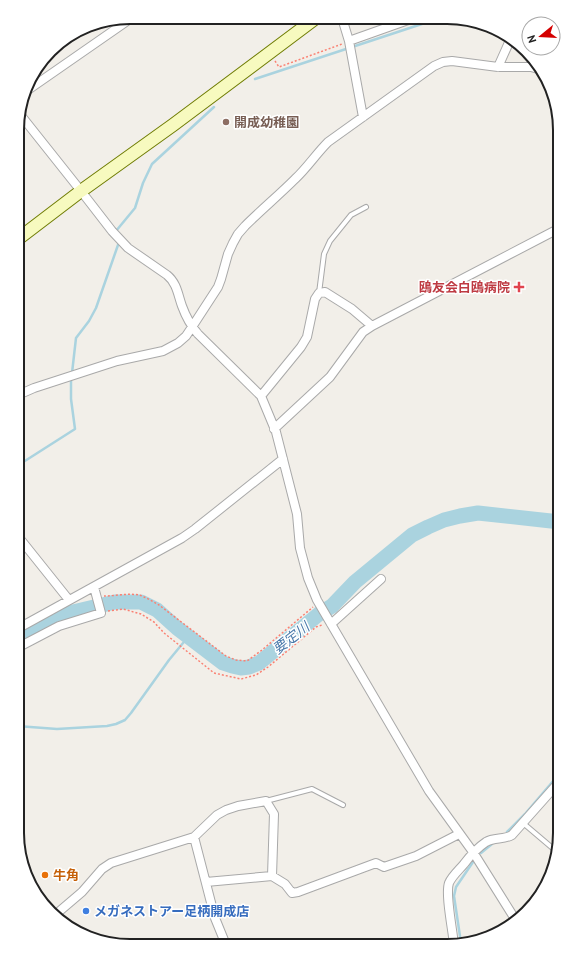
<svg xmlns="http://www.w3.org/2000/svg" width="577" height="963" viewBox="0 0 577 963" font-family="'PT Sans','Noto Sans JP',sans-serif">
<rect width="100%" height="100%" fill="#f2efe9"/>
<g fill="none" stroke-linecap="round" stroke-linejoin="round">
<path stroke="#aad3df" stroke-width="2.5" d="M255,79L437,19
M116,231L135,208L143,183L152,164L214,107
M72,373L76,338L89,321L96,308L118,245
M17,466L75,429L71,399V380
M17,726L57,729L107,726L116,724L125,720L131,713L169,660L188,637
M507,832L525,814L560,773
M481,853L492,844
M461,943L454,896L456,887L473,862"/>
<path stroke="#aad3df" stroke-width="15" d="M17,640L44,625L73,612L115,602H141L157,610L177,628L223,663L232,666L241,668L249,667L259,663L319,614L332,606L355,582L412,535L428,527L444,520L460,516L478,513L560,522"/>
<g stroke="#a9a9a9" stroke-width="6">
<path id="lane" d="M319,293L324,254L330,241L351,215L366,207
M266,801L312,789L343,805
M523,823L556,851"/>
</g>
<g stroke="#a9a9a9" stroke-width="10">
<path id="street" d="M342,18L349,41L363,117
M349,41L411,19
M498,67L511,38
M25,92L133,17
M19,113L81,191L112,231L128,248L167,275C177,283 178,295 182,306C186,317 191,326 198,334L261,396L276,432L297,514L300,548L308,578L317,600L429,791L473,852L515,919
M18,395L34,388L117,361L163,351L178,343L186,336L192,327L218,287L221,279L228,254L233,243L238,234L245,226C261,210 279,195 295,179C307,168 316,154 328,142L434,66L443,62L452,61L498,67H531L538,69
M261,396L301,347L307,337L315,299L319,293L325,292L352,309L372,326
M274,429L330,377L363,332L372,326L560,228
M17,535L69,600
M331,624L381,579
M17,629L182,538L195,529L283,459
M17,648L59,626L101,613L94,587
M194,837L215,918L226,945
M206,882L272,876L285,884L292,893L298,892L376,863L384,867L416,856L459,834
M55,915L82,892L102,869L111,863L194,837L217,815L226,810L238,806L266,801L274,814L272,876
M454,945C453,932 445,894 449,883C452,876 459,870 464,864C470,856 477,848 486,842C494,837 504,840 512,835L560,781"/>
</g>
<g stroke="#707d05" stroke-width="14">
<path id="secondary" d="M18,239L81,191L173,125L316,18"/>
</g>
<g stroke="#a06b00" stroke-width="15">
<path id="primary" d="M60,922L61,923"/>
</g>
<path stroke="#fa8072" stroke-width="1.5" stroke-dasharray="2 2" stroke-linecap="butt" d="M275,61L279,67L342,44
M104,596C115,596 128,593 139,595C146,597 153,602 159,605L226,656L236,660L247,661L262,650L313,607
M108,611L123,609L141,614L154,622L164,633L214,673L241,679L256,675L268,667L316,627L322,625"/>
<use href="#lane" stroke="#fff" stroke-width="4"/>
<use href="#street" stroke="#fff" stroke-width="8"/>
<use href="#secondary" stroke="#f7fabf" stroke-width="12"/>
<use href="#primary" stroke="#fcd6a4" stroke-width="13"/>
</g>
<circle fill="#8d6e63" stroke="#fff" stroke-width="1.5" cx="226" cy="122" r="4"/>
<path fill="#e0444e" stroke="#fff" stroke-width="1.5" d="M517 281h4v4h4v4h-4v4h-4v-4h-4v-4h4z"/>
<circle fill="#e8710a" stroke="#fff" stroke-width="1.5" cx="45" cy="875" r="4"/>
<circle fill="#3f7fe0" stroke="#fff" stroke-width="1.5" cx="86" cy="911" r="4"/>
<g text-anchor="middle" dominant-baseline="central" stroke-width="3" stroke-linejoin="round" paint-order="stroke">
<g font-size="13" font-weight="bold" fill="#785e54" stroke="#fff" text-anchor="start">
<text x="234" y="122">開成幼稚園</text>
</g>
<g font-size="13" font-weight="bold" fill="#be3a42" stroke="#fff" text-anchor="end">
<text x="510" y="287">鴎友会白鴎病院</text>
</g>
<g font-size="13" font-weight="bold" fill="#c56008" stroke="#fff" text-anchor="start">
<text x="53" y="875">牛角</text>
</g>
<g font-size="13" font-weight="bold" fill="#366cbe" stroke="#fff" text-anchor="start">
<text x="94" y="911">メガネストアー足柄開成店</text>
</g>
<g font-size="14" font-style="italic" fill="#4a7aab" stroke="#fff">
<text transform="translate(291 638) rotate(-38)">要定川</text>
</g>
</g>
<path d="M0 0H577V963H0ZM130 24H447A106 106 0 0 1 553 130V833A106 106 0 0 1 447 939H130A106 106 0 0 1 24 833V130A106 106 0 0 1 130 24Z" fill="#fff" fill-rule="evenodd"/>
<path fill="none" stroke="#222" stroke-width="2" d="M130 24H447A106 106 0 0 1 553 130V833A106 106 0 0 1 447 939H130A106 106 0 0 1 24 833V130A106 106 0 0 1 130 24Z"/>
<g transform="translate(541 36) rotate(252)"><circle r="19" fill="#ffffff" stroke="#a7a7a7"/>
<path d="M0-3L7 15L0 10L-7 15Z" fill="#d40000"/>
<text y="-6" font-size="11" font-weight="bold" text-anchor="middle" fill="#222222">N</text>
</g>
</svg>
